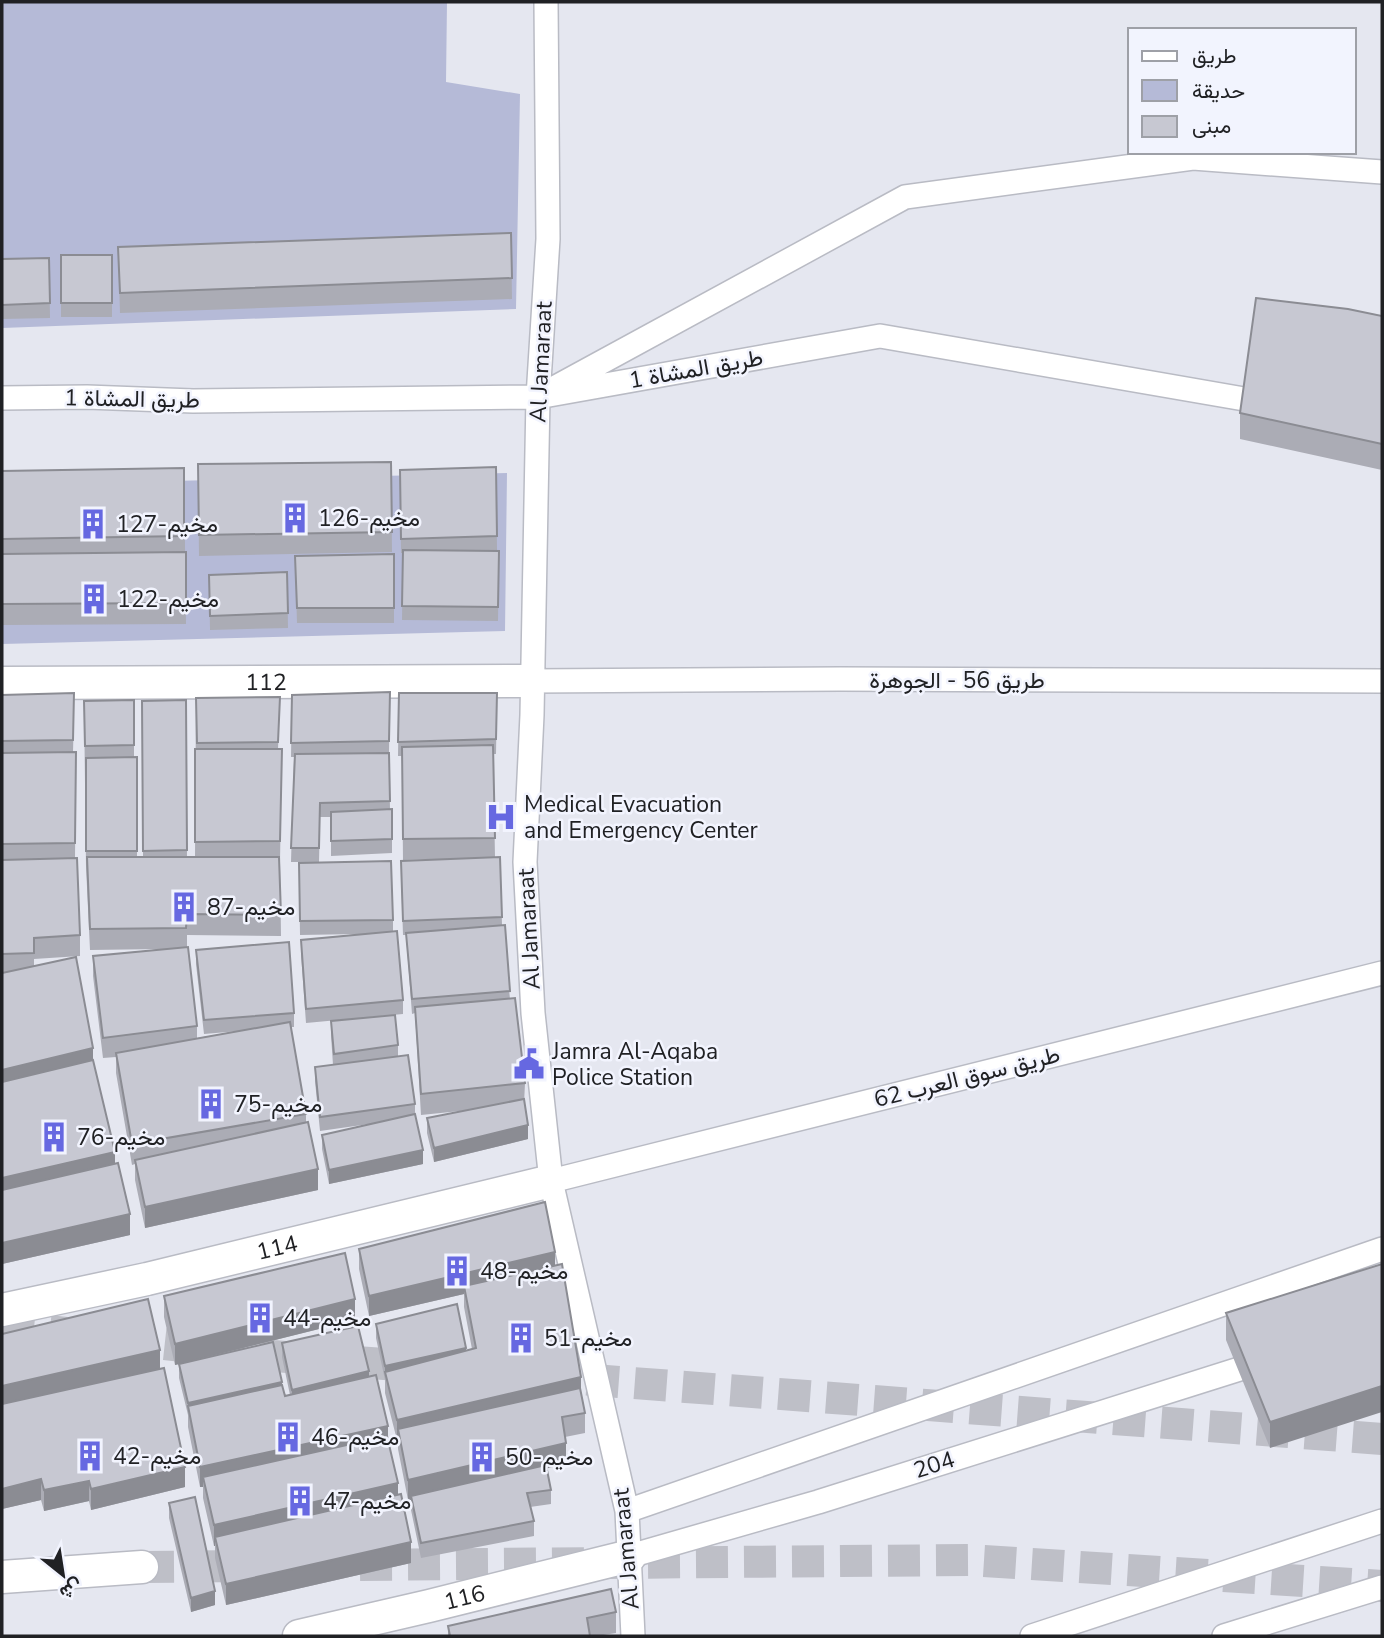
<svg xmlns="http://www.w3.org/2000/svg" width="1384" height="1638" viewBox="0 0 1384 1638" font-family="'Nunito Sans',Vazirmatn,sans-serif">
<rect width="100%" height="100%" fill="#e5e7f0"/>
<path fill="#b5bad7" d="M2,2H447L446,82L520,94L516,309L2,328Z
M507,473L505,631L2,644V485Z"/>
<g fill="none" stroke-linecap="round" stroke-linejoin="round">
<path stroke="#bebfc7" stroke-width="32" stroke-dasharray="32 16" stroke-linecap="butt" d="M2,1326L66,1333
M117,1339L273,1356L425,1367
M539,1376L1382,1439
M360,1565L968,1560L1382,1586
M142,1567L259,1566"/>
<g stroke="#b9bbc4" stroke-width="26">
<path id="pedestrian" d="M546,2L548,239L538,397L532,715L525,862L533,1013L551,1181L627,1511L633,1636
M556,387L905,197L1193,158L1382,172
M2,398L87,397L193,401L538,397L880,336L1273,404
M532,681L840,679L1382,681
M551,1181L1382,973
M627,1511L1382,1249
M630,1556L818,1502L1268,1360
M1032,1636L1382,1521
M1224,1636L1382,1587"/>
</g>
<g stroke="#b9bbc4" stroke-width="35">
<g id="minor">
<path id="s1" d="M2,683L532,681"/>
<path id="s2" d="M2,1310L147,1279L551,1181"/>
<path d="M2,1577L142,1567"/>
<path id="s3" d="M299,1636L429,1606L630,1556"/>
</g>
</g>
<use href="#pedestrian" stroke="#fff" stroke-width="23"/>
<use href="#minor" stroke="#fff" stroke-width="32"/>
</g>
<path fill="#abacb5" d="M511,233L512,299L120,313L118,247Z
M61,255H112V317H61Z
M49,258L50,318L2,319V259Z
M1382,316V470L1240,439V413Z
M391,462L392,552L199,556L198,464Z
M496,467L497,550L477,551H499L498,621L402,620L403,553H401L400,470Z
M184,468L186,624L2,625V471Z
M394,554V623H297L295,556Z
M287,572L288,628L210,630L209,575Z
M390,692L389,753L390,809H392V853L331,856V817H320L319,862H291L294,757H291L292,695Z
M399,693H497L496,754H493L495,857H500L502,925L510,999L525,1083L524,1104L528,1139L434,1162L427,1133V1118L470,1110L421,1115L415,1013L412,1014L406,935H403L401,875L444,859L403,860L402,756H398Z
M2,695L74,714L73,752H76L75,858L80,935V956L34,959V966L93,1061L130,1235L2,1264Z
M280,697L278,749H282L280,862L281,936L187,935V947L197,1026V1038L239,1031L204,1034L196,964V950L294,1013V1027H291L306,1114V1122L318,1190L145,1228L135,1180V1164L132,1165L116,1073V1057L103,1058L93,976V956L161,949L90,950L86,866L84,701L134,700V757H137V857H143L142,701L186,700L187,857H195L196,698Z
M299,863L393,920V931L403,1000V1014L306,1023L301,954V940L358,934L300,935Z
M331,1021L398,1045V1056L415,1104V1114L423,1164L329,1184L322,1149V1135L369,1124L320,1131L315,1081V1067L333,1065L331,1035Z
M359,1249L555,1266L585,1413V1433L565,1437L566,1464L547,1468L551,1490V1504L530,1507L534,1521V1536L421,1558L411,1510V1500H408L398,1449V1440H397L385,1393V1380L376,1338V1324L466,1351L472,1349L464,1307V1294L369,1316L359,1269Z
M1382,1264L1270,1448L1226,1340V1313Z
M164,1296L355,1320L195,1360L282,1387L285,1396L290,1395L282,1357V1343L369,1377L388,1439L411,1563L226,1605L215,1558V1546H214L203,1498V1487H200L188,1427V1415L179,1378V1364L175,1365L164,1317Z
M160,1369L185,1487L91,1510L89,1501L44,1511L41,1500L2,1509Z
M169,1503L215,1605L191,1612L169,1518Z
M616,1612V1633L597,1636H448V1626Z"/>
<path fill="#8b8c93" d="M93,1048V1069L2,1090V1070Z
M528,1125V1139L434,1162V1148Z
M423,1150V1164L329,1184V1170Z
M115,1152V1172L2,1199V1178Z
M318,1169V1190L145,1228V1207Z
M130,1214V1235L2,1264V1243Z
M555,1252V1272L464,1286V1294L369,1316V1296Z
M355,1299V1320L175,1365V1344Z
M466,1348V1363L385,1372V1380V1366Z
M160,1350V1371L2,1406V1386Z
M369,1371V1385L292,1404V1390Z
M581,1377V1397L398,1429V1440H397V1420Z
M282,1382V1396L188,1409V1403Z
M1382,1386V1412L1270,1448V1422Z
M388,1426V1447L203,1477V1487H200V1467Z
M566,1443V1464L411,1500V1496V1500H408V1480Z
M185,1467V1487L91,1510V1489Z
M41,1479V1500L2,1509V1489Z
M89,1481V1501L44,1511V1490Z
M398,1483V1504L215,1537V1546H214V1525Z
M411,1542V1563L226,1605V1584Z
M215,1591V1605L191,1612V1598Z"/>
<path fill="#c7c8d2" stroke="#8b8c93" stroke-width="2" d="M511,233L512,278L120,293L118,247Z
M61,255H112V303H61Z
M49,258L50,303L2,305V259Z
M1256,298L1348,309L1382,316V444L1240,413Z
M391,462L392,532L199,535L198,464Z
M496,467L497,536L401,539L400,470Z
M184,468V536L2,539V471Z
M403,550L499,551L498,607L402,606Z
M186,552V603L2,604V554Z
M394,554V608H297L295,556Z
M287,572L288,613L210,616L209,575Z
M390,692L389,741L291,743L292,695Z
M74,693L73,740L2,741V695Z
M399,693H497L496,739L398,742Z
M280,697L278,742L197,743L196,698Z
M134,700V745L85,746L84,701Z
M186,700L187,850L143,851L142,701Z
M493,745L495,838L403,839L402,747Z
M195,749H282L280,841L195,842Z
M76,752L75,843L2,844V753Z
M389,753L390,801L320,803L319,848H291L295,754Z
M137,757V851H86V758Z
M392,809V839L331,841V812Z
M87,857H279L281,915L187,914L186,928L90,929Z
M500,857L502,917L403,921L401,861Z
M77,858L80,935L34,938V953L2,954V860Z
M391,861L393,920L300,921L299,863Z
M505,925L510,991L412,999L406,933Z
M397,931L403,1000L306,1009L301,940Z
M289,942L294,1013L204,1020L196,950Z
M188,947L197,1026L103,1038L93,956Z
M76,957L93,1048L2,1070V973Z
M515,998L525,1083L421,1094L415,1007Z
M395,1015L398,1045L334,1054L331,1021Z
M290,1022L306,1114L132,1144L116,1053Z
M408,1055L415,1104L320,1117L315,1067Z
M93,1060L115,1152L2,1178V1082Z
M524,1099L528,1125L434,1148L427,1118Z
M415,1114L423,1150L329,1170L322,1135Z
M308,1122L318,1169L145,1207L135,1160Z
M118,1163L130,1214L2,1243V1190Z
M545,1202L555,1252L369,1296L359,1249Z
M345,1253L355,1299L175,1344L164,1296Z
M562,1264L581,1377L397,1420L385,1372L476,1348L464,1286Z
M1382,1264V1386L1270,1422L1226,1313Z
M148,1299L160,1350L2,1386V1334Z
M457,1304L466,1348L385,1366L376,1324Z
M358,1326L369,1371L292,1390L282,1343Z
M273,1342L282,1382L188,1403L179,1364Z
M164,1368L185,1467L91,1489L89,1481L44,1490L41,1479L2,1489V1404Z
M376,1375L388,1426L200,1467L188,1406L282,1385L285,1396Z
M580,1388L585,1413L562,1417L566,1443L408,1480L398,1429Z
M387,1436L398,1483L214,1525L203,1477Z
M546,1465L551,1490L527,1493L534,1521L421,1543L411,1496Z
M401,1494L411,1542L226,1584L215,1537Z
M195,1497L215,1591L191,1598L169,1503Z
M611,1589L616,1612L587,1618L590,1636H450L448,1626Z"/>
<defs>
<g id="building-bare" transform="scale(2.415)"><path d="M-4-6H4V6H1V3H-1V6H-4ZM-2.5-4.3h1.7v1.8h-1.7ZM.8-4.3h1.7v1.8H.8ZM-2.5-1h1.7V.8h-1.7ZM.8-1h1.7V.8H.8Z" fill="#6668e1" stroke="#f2f4fe" stroke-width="2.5" paint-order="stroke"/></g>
<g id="hospital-bare" transform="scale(2.415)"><path d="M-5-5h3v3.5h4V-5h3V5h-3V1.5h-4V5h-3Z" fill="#6668e1" stroke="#f2f4fe" stroke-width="2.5" paint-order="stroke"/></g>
<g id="civic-bare" transform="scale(2.415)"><path d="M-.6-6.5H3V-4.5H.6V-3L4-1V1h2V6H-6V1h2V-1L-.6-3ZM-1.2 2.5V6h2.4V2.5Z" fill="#6668e1" stroke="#f2f4fe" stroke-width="2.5" paint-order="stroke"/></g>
</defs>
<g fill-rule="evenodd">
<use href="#building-bare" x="295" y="518"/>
<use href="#building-bare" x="93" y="524"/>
<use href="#building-bare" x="94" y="599"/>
<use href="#hospital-bare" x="501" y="817"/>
<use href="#building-bare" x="184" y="907"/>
<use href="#civic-bare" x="529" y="1064"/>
<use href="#building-bare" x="211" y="1104"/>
<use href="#building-bare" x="54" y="1137"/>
<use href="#building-bare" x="457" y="1271"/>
<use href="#building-bare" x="260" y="1318"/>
<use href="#building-bare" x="521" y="1338"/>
<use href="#building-bare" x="288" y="1437"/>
<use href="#building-bare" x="90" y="1456"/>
<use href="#building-bare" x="482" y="1457"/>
<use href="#building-bare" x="300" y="1501"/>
</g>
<g text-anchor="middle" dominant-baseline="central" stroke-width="5" stroke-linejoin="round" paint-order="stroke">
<g font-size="23" fill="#202124" stroke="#f2f4fe">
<text transform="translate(541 362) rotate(-87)">Al Jamaraat</text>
<text transform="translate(696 369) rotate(-10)">طريق المشاة 1</text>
<text transform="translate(132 399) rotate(1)">طريق المشاة 1</text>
<text x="957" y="680">طريق 56 - الجوهرة</text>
<text stroke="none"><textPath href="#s1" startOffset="264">112</textPath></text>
<text transform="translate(529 929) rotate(-93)">Al Jamaraat</text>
<text transform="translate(967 1077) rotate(-14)">طريق سوق العرب 62</text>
<text stroke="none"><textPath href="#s2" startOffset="282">114</textPath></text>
<text transform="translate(934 1465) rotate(-18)">204</text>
<text transform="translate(626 1549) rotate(-95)">Al Jamaraat</text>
<text stroke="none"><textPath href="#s3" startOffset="170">116</textPath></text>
</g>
<g font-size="23" fill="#202124" stroke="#f2f4fe" text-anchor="start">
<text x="318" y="518">مخيم-126</text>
<text x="116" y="524">مخيم-127</text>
<text x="117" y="599">مخيم-122</text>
<text x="524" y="804">Medical Evacuation<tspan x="524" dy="26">and Emergency Center</tspan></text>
<text x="207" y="907">مخيم-87</text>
<text x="552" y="1051">Jamra Al-Aqaba<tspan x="552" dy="26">Police Station</tspan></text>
<text x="234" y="1104">مخيم-75</text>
<text x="77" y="1137">مخيم-76</text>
<text x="480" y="1271">مخيم-48</text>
<text x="283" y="1318">مخيم-44</text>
<text x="544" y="1338">مخيم-51</text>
<text x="311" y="1437">مخيم-46</text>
<text x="113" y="1456">مخيم-42</text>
<text x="505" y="1457">مخيم-50</text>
<text x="323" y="1501">مخيم-47</text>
</g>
</g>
<rect width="1384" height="1638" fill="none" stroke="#202124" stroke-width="7"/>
<rect x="1128" y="28" width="228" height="126" fill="#f2f4fe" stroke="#9ea0a7" stroke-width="2"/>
<rect x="1142" y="51" width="35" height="10" fill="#ffffff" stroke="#9ea0a7" stroke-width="2"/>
<text x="1192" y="63" font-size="21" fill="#202124">طريق</text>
<rect x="1142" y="80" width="35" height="21" fill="#b5bad7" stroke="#9ea0a7" stroke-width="2"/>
<text x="1192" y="98" font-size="21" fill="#202124">حديقة</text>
<rect x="1142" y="116" width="35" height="21" fill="#c7c8d2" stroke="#9ea0a7" stroke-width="2"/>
<text x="1192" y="133" font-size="21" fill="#202124">مبنى</text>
<g transform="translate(63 1575) rotate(150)" stroke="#f2f4fe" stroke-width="5" paint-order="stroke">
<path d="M0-5L12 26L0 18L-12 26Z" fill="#202124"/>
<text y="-10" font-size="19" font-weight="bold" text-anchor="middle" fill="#202124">ش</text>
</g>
</svg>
